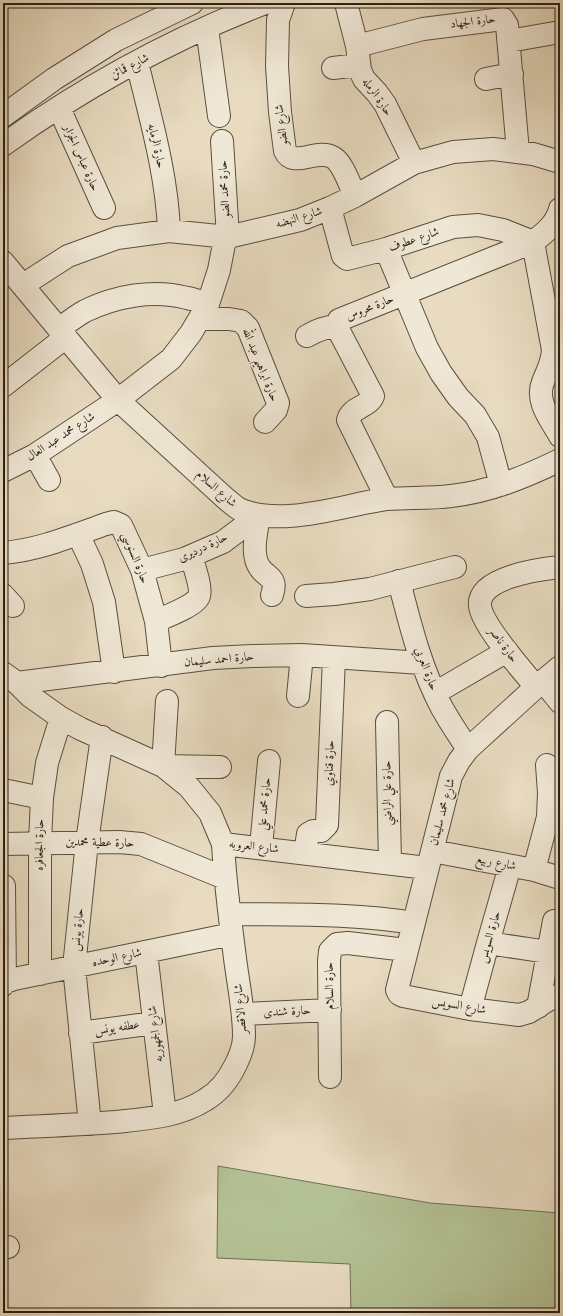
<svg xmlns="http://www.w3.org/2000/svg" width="563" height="1316" viewBox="0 0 563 1316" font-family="'Old Standard TT',Amiri,serif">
<rect width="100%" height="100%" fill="#e8dbc0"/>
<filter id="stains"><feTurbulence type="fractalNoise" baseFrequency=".005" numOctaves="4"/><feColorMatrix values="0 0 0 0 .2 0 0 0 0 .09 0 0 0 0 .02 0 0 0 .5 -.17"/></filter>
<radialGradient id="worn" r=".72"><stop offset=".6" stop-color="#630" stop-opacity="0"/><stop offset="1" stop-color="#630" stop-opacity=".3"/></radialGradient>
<path fill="#b4c194" stroke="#6e7055" d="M218,1166L430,1203L560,1213V1313H351L350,1264L217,1258Z"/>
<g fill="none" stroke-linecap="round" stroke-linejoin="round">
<g stroke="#594f40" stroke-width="24">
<path id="minor" d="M284,3L278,20L277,66L280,112L285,151C293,169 318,147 334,158C343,164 350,185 355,196
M346,3L357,46L360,70L364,79L377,93L385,104L414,163
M207,28L219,116
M509,41L560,32
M357,46L423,29L503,19L507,25L518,152
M137,62C150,117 167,174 169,231
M333,68L359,65
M486,79L512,74
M59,108L104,208
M3,116L54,79L116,40L192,3
M3,145C84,87 172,39 265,3
M330,208L343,256L347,259L386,249L453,227L478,225L503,230L533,242L553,350C552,364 548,369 543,382C535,401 551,420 560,436
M386,249L427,348L441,373L458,397L475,415L488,437L501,485
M3,262L118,400L225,498C229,501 234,506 239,509C281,528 343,505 386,499C408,497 429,499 451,496C489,492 525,477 560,460
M23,285L68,256L117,238L169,231L228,237L222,141
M200,319H229L241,321L248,328L278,403L276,410L265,422
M59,329C67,323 76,316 85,311C116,296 153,289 187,298C194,299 201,302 208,304
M307,336C317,330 325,327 337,326
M3,386L66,337
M35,455L49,480
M3,471L35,455L118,400L171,359L191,333L208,304L219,270L224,244L228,237L300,220L330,208L355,196L414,163L453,152L493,149L533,154L560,162
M387,499L348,420C351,407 369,407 373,396L339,331L337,326L339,320L533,242C545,233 556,224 560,209
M259,515C257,530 250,555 260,568C267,578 278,577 272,595
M78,534L92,564L104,602L114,672
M3,553C39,550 72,536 106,524L114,522L121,525L142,570L156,621L161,666
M142,570L184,559L223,542L259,515
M399,581C410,624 421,669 442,708C450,722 459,736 468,749
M3,595L13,606
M306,596L334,594L370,589L455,567
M156,621C165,617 197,605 199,596C202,588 194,566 191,556
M560,667L536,687L468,749L459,761L451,776L397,990L399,994L403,996L470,1009L519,1015L529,1012L548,1000L560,995
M3,673L17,683L30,696L61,718L81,729L163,766L189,787L210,813L223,844L427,868
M543,681L560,702
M17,683L213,658L252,656L302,655L422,663
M536,687C522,670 482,625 480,606C477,577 541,569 560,567
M435,693L507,651
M298,696L302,655
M167,701L163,766L220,767
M387,722L390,863
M3,790L42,798
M3,844L119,842L141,844L225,878
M261,847L269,761
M432,851L534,870L560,878
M305,853L308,834L313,831H321L327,825L334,658
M534,870L548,817L549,793L547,765
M4,886L5,982
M230,914C291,915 353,913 413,923
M488,943L548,952
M146,952L165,1115
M40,974V842L42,798L47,763L61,718
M3,985L5,982L14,979L232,934
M538,1007L554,921
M470,1009L488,943L510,866
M243,1014L330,1010
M80,1033L154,1023
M330,1077L329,961L330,951L337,944L348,943L406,950
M90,1124L74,967L87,842L102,737
M3,1128C40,1126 77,1125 115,1122C144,1119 179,1117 205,1100C219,1092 229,1079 236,1064C240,1056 244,1045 244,1036C244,1010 238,983 235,958C230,920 225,882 223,844
M3,1248L8,1247"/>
</g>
<use href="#minor" stroke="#f0e8d6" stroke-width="22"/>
</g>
<g text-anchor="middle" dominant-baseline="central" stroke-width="3" stroke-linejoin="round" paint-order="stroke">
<g font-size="12" fill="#292016" stroke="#f0e8d6">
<text transform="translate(473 22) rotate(-7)">حارة الجهاد</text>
<text transform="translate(130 67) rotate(-28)">شارع قمائن</text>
<text transform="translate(377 97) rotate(55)">حارة الرمله</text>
<text transform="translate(282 125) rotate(-97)">شارع الضو</text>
<text transform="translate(156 146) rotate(77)">حارة الرمايه</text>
<text transform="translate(81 158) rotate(66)">حارة عباس الجزار</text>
<text transform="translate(225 189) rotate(-93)">حارة محمد الضو</text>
<text transform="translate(299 218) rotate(-17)">شارع النهضه</text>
<text transform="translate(414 240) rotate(-19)">شارع عطوف</text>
<text transform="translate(370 308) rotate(-22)">حارة محروس</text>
<text transform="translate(260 365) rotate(68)">حارة ابراهيم عبد الله</text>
<text transform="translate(61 437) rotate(-33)">شارع محمد عبد العال</text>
<text transform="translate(216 489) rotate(41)">شارع السلام</text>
<text transform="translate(203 548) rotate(-25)">حارة درديرى</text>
<text transform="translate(135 558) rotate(68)">حارة السنوسي</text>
<text transform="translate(503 645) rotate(54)">حارة ناصر</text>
<text transform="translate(219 660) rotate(-5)">حارة احمد سليمان</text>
<text transform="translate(426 669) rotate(69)">حارة العربي</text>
<text transform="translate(330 763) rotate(-88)">حارة قناوي</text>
<text transform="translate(388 793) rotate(-91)">حارة علي الراضي</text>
<text transform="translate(265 804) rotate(-85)">حارة محمد علي</text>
<text transform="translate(443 812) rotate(-75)">شارع محمد سليمان</text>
<text transform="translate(100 843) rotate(1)">حارة عطية محمدين</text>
<text transform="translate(40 845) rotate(-89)">حارة الجعافره</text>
<text transform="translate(254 847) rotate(6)">شارع العروبه</text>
<text transform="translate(496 863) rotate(11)">شارع ربيع</text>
<text transform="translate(78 930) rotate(-84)">حارة يونس</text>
<text transform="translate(490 937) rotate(-74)">حارة السويس</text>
<text transform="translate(117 958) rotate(-12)">شارع الوحده</text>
<text transform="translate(330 986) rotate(-91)">حارة السلام</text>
<text transform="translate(459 1006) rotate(10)">شارع السويس</text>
<text transform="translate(241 1009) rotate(-95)">شارع الاقصر</text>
<text transform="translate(287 1012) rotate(-3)">حارة شندى</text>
<text transform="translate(117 1028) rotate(-8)">عطفه يونس</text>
<text transform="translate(156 1034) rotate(-97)">شارع الجمهوريه</text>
</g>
</g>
<rect width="563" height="1316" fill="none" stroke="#e8dbc0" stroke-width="16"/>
<rect x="4" y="4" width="555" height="1308" fill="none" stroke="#292016" stroke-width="2"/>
<rect x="8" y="8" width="547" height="1300" fill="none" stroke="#292016"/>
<rect width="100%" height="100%" filter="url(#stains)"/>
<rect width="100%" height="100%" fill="url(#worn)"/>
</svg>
